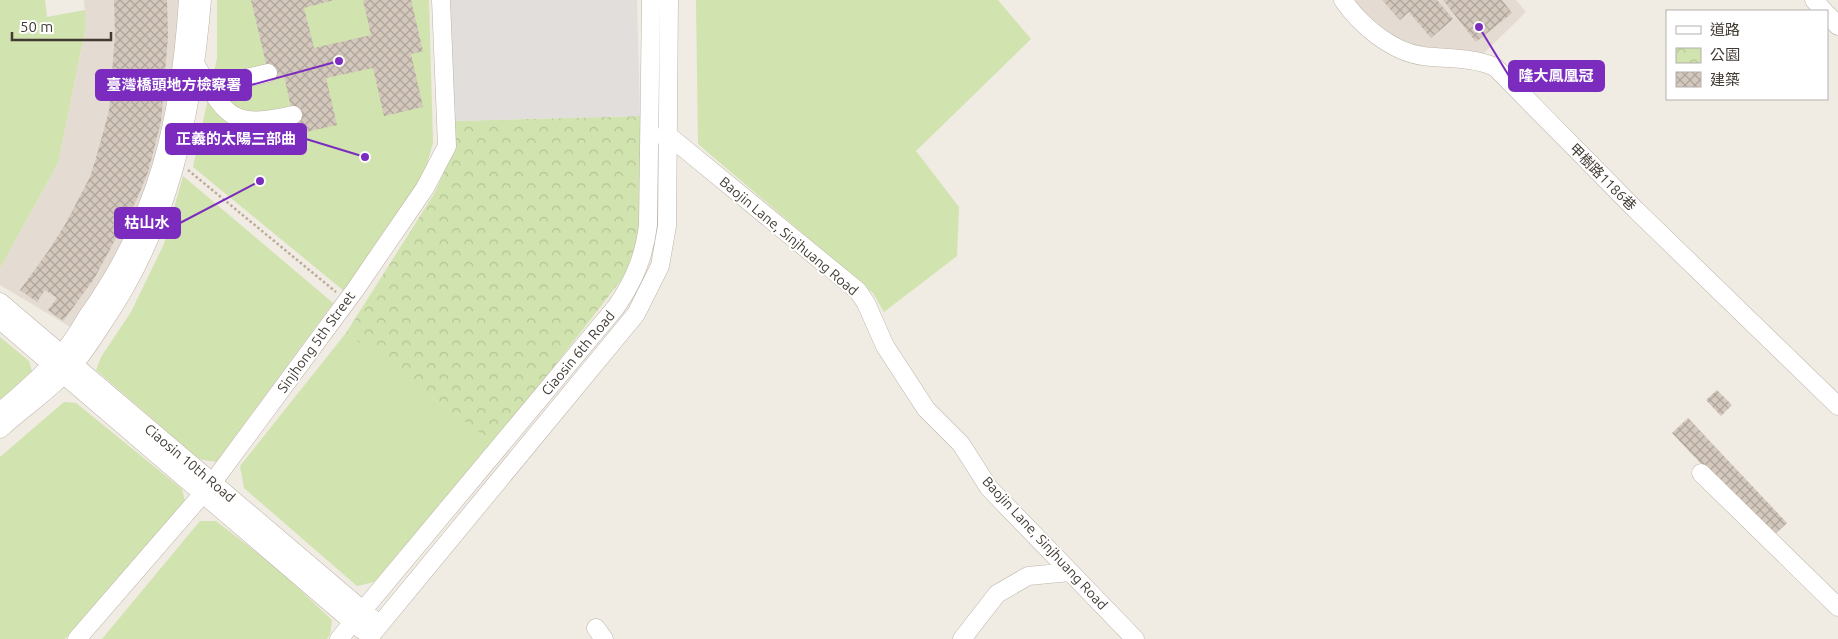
<svg xmlns="http://www.w3.org/2000/svg" width="1838" height="639" viewBox="0 0 1838 639" font-family="Ubuntu,'Noto Sans TC',sans-serif">
<defs>
<pattern id="park-crowns" width="20" height="18" patternUnits="userSpaceOnUse" patternTransform="scale(1.25)"><rect width="20" height="18" fill="#d1e3ae"/><path d="M2 6a3 3 0 1 1 6 0M12 15a3 3 0 1 1 6 0" fill="none" stroke="#b5c496"/></pattern>
<pattern id="building-cross-hatch" width="8" height="8" patternUnits="userSpaceOnUse" patternTransform="scale(1.25)"><rect width="8" height="8" fill="#d4c8bd"/><path d="M0 0l8 8M0 8l8-8" fill="none" stroke="#aea49a"/></pattern>
</defs>
<rect width="100%" height="100%" fill="#f0ebe3"/>
<path fill="#e4dcd2" d="M84,0H187L178,97L140,227L72,328L0,285V268L58,163L86,26Z
M1352,0H1516L1526,12L1482,55L1427,50L1403,44L1357,7Z"/>
<path fill="#d1e3ae" d="M0,0H45L47,17L85,10L86,26L58,163L0,268Z
M217,0H429L433,143L422,181L344,291L193,167L217,58Z
M696,0H998L1031,39L916,151L959,207L957,256L884,312L873,293L698,144Z
M183,176L333,303L216,462L199,459L96,370L101,357L131,312L164,244Z
M346,333L494,444L374,582L357,586L244,488L240,466Z
M0,337L29,361L32,371L0,400Z
M64,402L76,403L182,489L185,501L65,639H0V457Z
M200,521H216L279,570L332,620L330,635L327,639H102Z"/>
<path fill="url(#park-crowns)" d="M640,116L642,198L638,237L625,275L494,444L346,333L434,194L455,148L454,121Z"/>
<path fill="#e1dedc" d="M450,0H637L640,116L454,121Z"/>
<path fill="url(#building-cross-hatch)" d="M114,0H167L168,36L161,122L148,172L136,201L94,279L63,321L48,310L57,298L45,290L37,302L20,290L49,250L66,223L90,177L96,158L109,111L115,35Z
M251,0H334L304,8L314,48L371,35L363,0H411L423,51L411,54L423,107L384,116L373,68L326,78L337,125L297,134L284,76L270,80Z
M1382,0H1437L1453,19L1431,38L1409,12L1400,20Z
M1443,0H1502L1512,13L1476,42Z
M1717,390L1732,405L1721,416L1706,400Z
M1688,418L1787,523L1771,538L1672,433Z"/>
<g fill="none" stroke-linecap="round" stroke-linejoin="round">
<g stroke="#beb4aa" stroke-width="19">
<path id="minor" d="M1343,0C1360,25 1392,52 1423,56C1447,59 1472,57 1495,67L1636,210L1838,406
M1814,0L1824,11
M1827,14L1838,26
M197,67C227,117 231,129 293,115
M198,89L268,73
M663,136H669L858,291L866,303L885,346L926,409L961,444L989,488L1135,639
M0,302L372,618
M0,320L362,630
M0,412C21,394 43,375 61,355C71,344 79,330 87,317C159,216 180,121 188,0
M0,429C24,407 53,388 74,364C85,351 94,337 103,323C170,225 192,117 202,0
M1701,473L1838,607
M596,628L604,639
M77,639L213,482L355,290L425,188L447,146L441,0
M339,639L616,307C634,281 644,257 648,225L651,0
M368,639L636,314L660,266L667,226L669,0
M962,639L997,594L1028,576L1070,572"/>
</g>
<path stroke="#bcab99" stroke-width="2.5" stroke-dasharray="2.5 2.5" stroke-linecap="butt" d="M188,170L336,292"/>
<use href="#minor" stroke="#fff" stroke-width="18"/>
</g>
<g text-anchor="middle" dominant-baseline="central" stroke-width="4" stroke-linejoin="round" paint-order="stroke">
<g font-size="14" fill="#423b34" stroke="#fff">
<text transform="translate(1603 177) rotate(45)">甲樹路1186巷</text>
<text transform="translate(789 236) rotate(40)">Baojin Lane, Sinjhuang Road</text>
<text transform="translate(316 342) rotate(-54)">Sinjhong 5th Street</text>
<text transform="translate(578 353) rotate(-50)">Ciaosin 6th Road</text>
<text transform="translate(190 463) rotate(40)">Ciaosin 10th Road</text>
<text transform="translate(1045 543) rotate(47)">Baojin Lane, Sinjhuang Road</text>
</g>
</g>
<path fill="none" stroke="#7b2cbf" stroke-width="2" d="M1479 27L1509 76M339 61L251 85M365 157L306 139M260 181L180 223"/>
<g fill="#7b2cbf" stroke="#fff" stroke-width="2">
<circle cx="1479" cy="27" r="5"/>
<circle cx="339" cy="61" r="5"/>
<circle cx="365" cy="157" r="5"/>
<circle cx="260" cy="181" r="5"/>
</g>
<g fill="#7b2cbf" stroke="#7b2cbf" stroke-width="2">
<rect x="1509" y="61" width="95" height="30" rx="5"/>
<rect x="96" y="70" width="155" height="30" rx="5"/>
<rect x="166" y="124" width="140" height="30" rx="5"/>
<rect x="115" y="208" width="65" height="30" rx="5"/>
</g>
<g font-size="15" text-anchor="middle" font-weight="bold" fill="#fff">
<text x="1556" y="81">隆大鳳凰冠</text>
<text x="174" y="90">臺灣橋頭地方檢察署</text>
<text x="236" y="144">正義的太陽三部曲</text>
<text x="147" y="228">枯山水</text>
</g>
<rect x="1666" y="10" width="162" height="90" fill="#ffffff" stroke="#b3b1ae"/>
<rect x="1676" y="26" width="25" height="8" fill="#ffffff" stroke="#b3b1ae"/>
<text x="1710" y="35" font-size="15" fill="#423b34">道路</text>
<rect x="1676" y="48" width="25" height="15" fill="url(#park-crowns)" stroke="#b3b1ae"/>
<text x="1710" y="60" font-size="15" fill="#423b34">公園</text>
<rect x="1676" y="72" width="25" height="15" fill="url(#building-cross-hatch)" stroke="#b3b1ae"/>
<text x="1710" y="85" font-size="15" fill="#423b34">建築</text>
<path d="M12 32v8h99v-8" fill="none" stroke="#423b34" stroke-width="2.5"/>
<text x="20" y="32" font-size="15" fill="#423b34" stroke="#ffffff" stroke-width="4" paint-order="stroke">50 m</text>
</svg>
